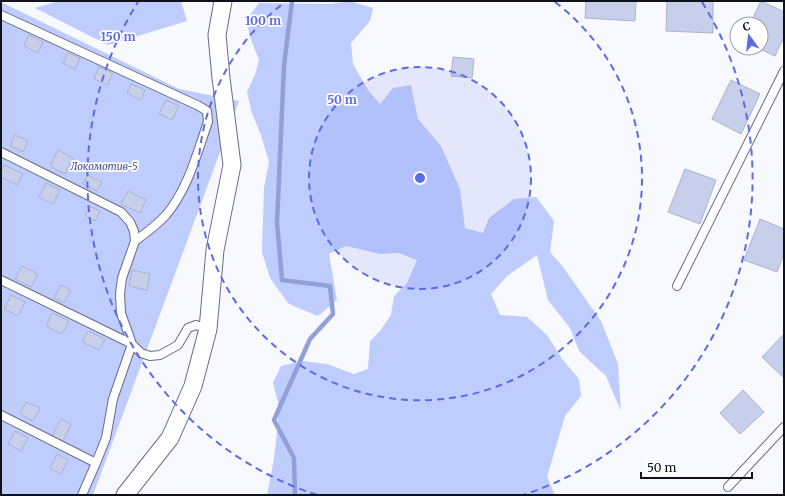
<svg xmlns="http://www.w3.org/2000/svg" width="785" height="496" viewBox="0 0 785 496" font-family="Merriweather,serif">
<rect width="100%" height="100%" fill="#f7f9ff"/>
<path fill="#bfccfe" d="M58,1H181L187,21L108,45L35,8Z
M349,1L373,8L370,21L351,43L353,64L368,90L380,104L393,88L411,85L418,119L441,146L460,189L465,228L483,233L489,218L514,199L536,197L554,221L550,252L563,267L601,321L618,364L621,411L606,376L579,351L570,328L548,300L537,255L507,276L491,294L500,315L527,317L547,335L562,359L579,379L581,396L565,416L547,477L555,495H267L274,459L278,423V402L273,383L281,366L303,361L327,364L354,374L368,369L370,341L380,331L391,315L394,296L407,283L417,260L399,253L380,254L346,246L329,254L337,300L318,316L298,308L288,303L270,278L262,252L264,188L269,162L261,135L252,113L247,92L256,72L259,60L249,34L247,19L259,3L330,4Z
M1,2L179,89L239,101L93,495H1Z"/>
<g fill="none" stroke-linecap="round" stroke-linejoin="round">
<path stroke="#92a0d8" stroke-width="4.5" d="M292,1L284,65L277,223L282,280L330,286L333,314L310,339L274,420L294,458L295,495"/>
</g>
<path fill="#c8cfeb" stroke="#abb2cd" d="M586,1H636L635,21L585,18Z
M667,1H713V33L666,31Z
M761,1L784,12V37L775,56L758,48H761V24H750Z
M29,35L43,42L38,53L24,46Z
M68,53L80,58L75,69L63,63Z
M453,57L474,59L472,78L451,76Z
M99,67L113,73L107,85L94,79Z
M731,80L760,94L741,134L712,119Z
M131,84L145,90L141,100L127,93Z
M166,100L179,106L172,120L159,114Z
M15,135L28,141L23,152L10,146Z
M58,150L73,158L65,174L50,166Z
M4,165L23,174L17,185L1,177V172Z
M685,169L716,180L700,224L668,212Z
M88,175L102,182L97,191L83,184Z
M46,183L60,190L53,204L39,197Z
M128,191L146,200L140,213L121,204Z
M90,206L100,211L95,221L85,215Z
M760,219L784,229V254L777,272L744,260Z
M22,266L38,274L31,287L15,279Z
M132,270L150,274L147,290L129,286Z
M61,285L71,290L64,303L54,298Z
M11,295L25,302L18,316L4,309Z
M52,313L69,321L62,334L46,326Z
M88,331L105,339L99,350L82,342Z
M784,334V378L762,357Z
M743,390L764,412L740,434L720,413Z
M26,402L40,408L33,421L20,414Z
M61,419L71,424L63,441L52,436Z
M15,431L28,438L21,451L8,444Z
M57,454L68,460L61,474L50,468Z"/>
<g fill="none" stroke-linecap="round" stroke-linejoin="round">
<g stroke="#676d86" stroke-width="10">
<path id="lane" d="M1,15L199,106L207,111L208,122C197,153 188,189 166,215C157,225 146,233 135,241
M1,152L121,212L130,222L134,231L135,241L122,278L120,294L121,313L132,344L1,280
M677,286L784,71
M1,415L96,463L106,438L113,399L132,344L141,353L150,356L160,355L178,345L188,328L196,325L208,329
M728,487L784,427
M82,495L96,463"/>
</g>
<g stroke="#676d86" stroke-width="19">
<path id="street" d="M125,495L170,438L193,386L208,329L215,250L232,165L221,78L217,35L223,1"/>
</g>
<use href="#lane" stroke="#fff" stroke-width="8"/>
<use href="#street" stroke="#fff" stroke-width="17"/>
</g>
<circle cx="420" cy="178" r="111" fill="#5c6ce4" fill-opacity=".12"/>
<g fill="none" stroke="#5c6ce4" stroke-width="2" stroke-dasharray="7 5">
<circle cx="420" cy="178" r="111"/>
<path d="M555 2A222 222 0 1 1 285 2"/>
<path d="M317 495A333 333 0 0 1 138 2M702 2A333 333 0 0 1 523 495"/>
</g>
<g text-anchor="middle" dominant-baseline="central" stroke-width="3.5" stroke-linejoin="round" paint-order="stroke">
<g font-size="10" font-style="italic" fill="#3f4b90" stroke="#fff">
<text x="104" y="166">Локомотив-5</text>
</g>
</g>
<circle cx="420" cy="178" r="6" fill="#5c6ce4" stroke="#fff" stroke-width="2"/>
<g font-size="12" text-anchor="middle" font-weight="bold" fill="#5c6ce4" stroke="#fff" stroke-width="3.5" stroke-linejoin="round" paint-order="stroke">
<text x="263" y="25">100 m</text>
<text x="118" y="41">150 m</text>
<text x="342" y="104">50 m</text>
</g>
<rect width="785" height="496" fill="none" stroke="#0f111b" stroke-width="4"/>
<g transform="translate(749 36) rotate(345)"><circle r="19" fill="#ffffff" stroke="#9fa0a4"/>
<path d="M0-3L7 15L0 10L-7 15Z" fill="#5c6ce4"/>
<text y="-6" font-size="11" font-weight="bold" text-anchor="middle" fill="#0f111b">С</text>
</g>
<path d="M641 472v6h111v-6" fill="none" stroke="#0f111b" stroke-width="2"/>
<text x="647" y="472" font-size="12" fill="#0f111b" stroke="#ffffff" stroke-width="3" paint-order="stroke">50 m</text>
</svg>
